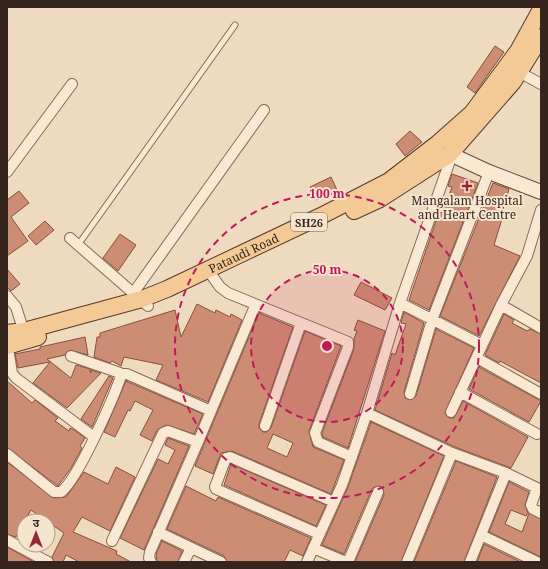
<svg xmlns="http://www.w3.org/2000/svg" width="548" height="569" viewBox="0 0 548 569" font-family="'Noto Serif','Noto Sans Devanagari',serif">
<rect width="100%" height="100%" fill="#eedabf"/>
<path fill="#cd8d74" stroke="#87503c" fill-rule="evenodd" d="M495,46L504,52L475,93L467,87Z
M410,131L422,142L405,156L396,144Z
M452,174L478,183L429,310L409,300L439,212L442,213L452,187L448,186Z
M331,177L337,190L316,200L310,187Z
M493,183L509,189L500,219H502L494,245L520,256L479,336L440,316Z
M19,191L29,203L11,217L28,241L7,256V200Z
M45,221L54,230L36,245L28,236Z
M120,234L136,245L118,271L103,258Z
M7,269L20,284L11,291L7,287Z
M361,282L392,298L385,310L354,295Z
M197,304L215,313L216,310L230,317L231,314L242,320L208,402L156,380L163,365L124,357L121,366L112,361L110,363L94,357L97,337H100V333L175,310L181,337Z
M404,312L424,323L404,392L405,398L411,400L416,396L436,329L474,348L445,413L449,418H454L463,401L528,437L511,468L455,447L375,410L392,353L395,355L406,324L401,323Z
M259,313L293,327L259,424V428L263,432H267L271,428L305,331L341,346L309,431L313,447L344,460L331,494L232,451L221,453L213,474L195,466ZM273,434L293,443L287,457L267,448Z
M504,314L514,320L512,323L527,331L530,329L541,334V383L500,361L499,363L485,355Z
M358,320L385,331L348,448L323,437L322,433L354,349V339L357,331L354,330Z
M85,337L88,355L70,350L65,355L47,359L71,378L76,365L90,369L91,373V370L101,373L67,408L33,383L50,362L18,368L15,354L40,349V347Z
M479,367L541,401L529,422L469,389Z
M109,376L113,378L92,427L81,419Z
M7,381L32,403L35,400L58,418L55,421L69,431L70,428L74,430L85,438L80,446L82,448L71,468L58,486L7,448Z
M126,381L203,414L194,434L166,425L157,430L152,441L140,435L153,410L135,401L130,411L128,410L115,437L104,432Z
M371,422L444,456L401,562H355L384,495L383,488L380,486L374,487L372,489L344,554L322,545L348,487Z
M168,438L189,446L144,550L120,538L158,459L168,464L175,450L165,445Z
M456,461L497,477L464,562H414Z
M7,462L54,498L66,497L84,472L108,484L116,467L135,477L110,531L82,517L73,532L117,551L116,554L131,562H79L66,555L63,562H54L52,557L64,533L31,510L16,537L7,534Z
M231,464L326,505L316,526L224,485Z
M509,482L529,492L525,505L528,513L526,516L511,510L505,524L522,532L529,513L541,519V557L489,532Z
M186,486L216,501L218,497L311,538L303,556L290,550L284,562H227L224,556L167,529Z
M162,541L182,551L178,562H157L156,554Z
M484,544L521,562H477Z
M7,547L34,562H7Z"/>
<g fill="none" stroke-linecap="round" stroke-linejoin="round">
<g stroke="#876a57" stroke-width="7">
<path id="lane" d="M78,245L235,25"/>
</g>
<g stroke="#876a57" stroke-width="12">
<path id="street" d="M519,72L541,84
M7,172L72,84
M70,238L148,306
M208,270L220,287L228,293L348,342V347L315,433L318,442L352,457
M134,292L264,110
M7,296L16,307L25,335
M400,303L482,345
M501,305L541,328
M7,342L12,373L16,378L94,437
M477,358L541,394
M121,374H127L211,411
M460,392L537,434
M410,394L432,320L489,172
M451,412L501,305L527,256L541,210
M367,413L452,453L506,473L470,562
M265,426L301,323
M7,454L54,492H61C78,479 113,399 121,376L120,373L71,356
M506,473L537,488L531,505L533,509L541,513
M158,532L221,562
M319,534L216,489L215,487L226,458L230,457L334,502
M481,535L537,562
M7,540L48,562
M112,541L163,433L168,431L198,442
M313,548L346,562
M151,562L149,558L150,552L198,442L255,306
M184,562L191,548
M307,562L342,485L367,413L400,303L452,155
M348,562L378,492
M407,562L452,453"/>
</g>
<g stroke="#694b3a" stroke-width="16">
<path id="secondary" d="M450,154L489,172L541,192"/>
</g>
<g stroke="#55392c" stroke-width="18">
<g id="primary">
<path d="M354,211L380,199L450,154L513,82L541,37"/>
<path id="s1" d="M7,333L24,331L142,299L167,289L321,216L389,181L437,144L472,113L518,51L541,9"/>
<path d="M7,346L38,337"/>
</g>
</g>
<use href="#lane" stroke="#f9e8d2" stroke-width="5"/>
<use href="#street" stroke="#f9e8d2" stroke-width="10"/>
<use href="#secondary" stroke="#f9e8d2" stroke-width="14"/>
<use href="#primary" stroke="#f3c995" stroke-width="16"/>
</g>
<circle cx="327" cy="346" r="76" fill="#c2185b" fill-opacity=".12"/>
<g fill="none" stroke="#c2185b" stroke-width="2" stroke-dasharray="7 5">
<circle cx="327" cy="346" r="76"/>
<circle cx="327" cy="346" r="152"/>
</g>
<path fill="#972636" stroke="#f6e5ce" stroke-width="1.5" d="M465 180h4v4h4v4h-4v4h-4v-4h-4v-4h4z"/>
<g text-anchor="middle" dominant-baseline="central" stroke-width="4" stroke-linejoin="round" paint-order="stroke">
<rect fill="#f6e5ce" stroke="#705f51" stroke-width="1" x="291" y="213" width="36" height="18" rx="3"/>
<g font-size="11" font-weight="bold" fill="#36251c">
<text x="309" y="222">SH26</text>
</g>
<g font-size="12" fill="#36251c" stroke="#f6e5ce">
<text x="467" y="200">Mangalam Hospital<tspan x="467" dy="14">and Heart Centre</tspan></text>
</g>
<g font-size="12" fill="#36251c" stroke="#f6e5ce">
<text stroke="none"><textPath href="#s1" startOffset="251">Pataudi Road</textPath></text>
</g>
</g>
<circle cx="327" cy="346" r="6" fill="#c2185b" stroke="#f6e5ce" stroke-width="2"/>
<g font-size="12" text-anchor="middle" font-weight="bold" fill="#c2185b" stroke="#f6e5ce" stroke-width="4" stroke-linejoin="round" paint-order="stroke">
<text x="327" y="198">100 m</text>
<text x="327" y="274">50 m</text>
</g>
<rect width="548" height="569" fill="none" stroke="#36251c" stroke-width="16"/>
<g transform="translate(36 533)"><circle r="19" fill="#f6e5ce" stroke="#a99887"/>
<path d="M0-3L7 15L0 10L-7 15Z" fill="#972636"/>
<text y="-6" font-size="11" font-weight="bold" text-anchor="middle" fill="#36251c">उ</text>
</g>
</svg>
